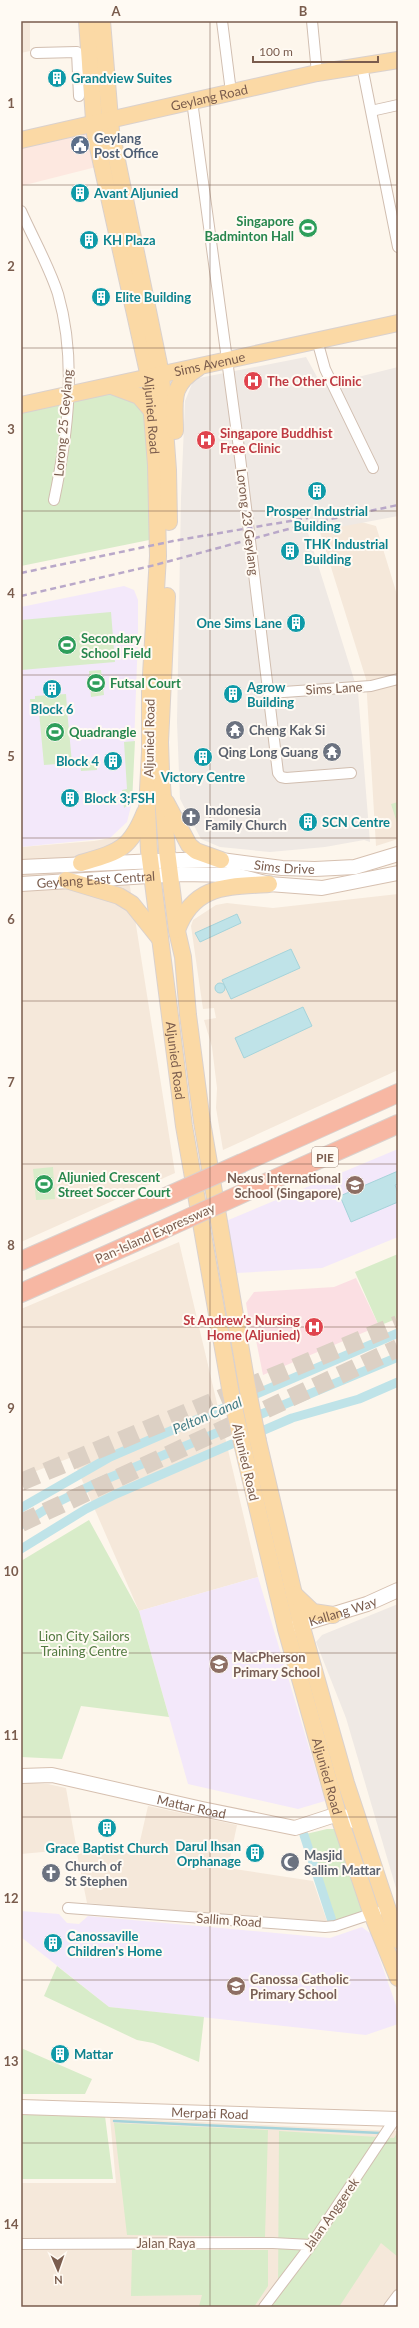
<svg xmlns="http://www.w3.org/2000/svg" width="419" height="2328" viewBox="0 0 419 2328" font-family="Lato,sans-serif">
<rect width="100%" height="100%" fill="#fdf6ec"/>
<path fill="#f5e8da" d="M21,21H30V51L21,53Z
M358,521L376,526L398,598V839L376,846L366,679L319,529Z
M122,836L175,1173L21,1242V847L94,841Z
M398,894V1070L223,1150L216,1108L217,1088L212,1047L204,1020L216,1018L214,1008L203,1009L191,926L193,920L216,905L227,903L273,908Z
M179,1242L258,1577L139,1611L72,1457L21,1477V1309Z
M30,1783L48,1784L66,1788L76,1845L137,1854L148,1806L237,1825L228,1868L313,1881L328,1924L87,1903L76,1849L21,1854V1784Z
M110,2118L398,2131V2307H21V2183H116Z"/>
<path fill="#fde8e0" d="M90,131L100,166L21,186V148Z"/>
<path fill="#efe9e4" d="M306,357L322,386L398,367V516L308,533L358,692L370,842L364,840L325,847L270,852L220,847L201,839L180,799L177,722L181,498L185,401L194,379Z
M398,1604V1895L346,1718L316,1642L322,1635Z"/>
<path fill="#f3e8fa" d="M124,586L134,590L138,600V635L132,802L127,822L110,838L21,847V607Z
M398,1149V1237L322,1268L237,1273L226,1221Z
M258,1577L325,1801L298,1809L188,1784L139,1611Z
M21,1911L59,1914L67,1923L79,1924L88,1916L330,1938L362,1927L371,1934L398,2011V2024L366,2035L109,2007L21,1937Z"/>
<path fill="#fbdfe3" d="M356,1278L379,1326L263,1375L255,1335L250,1327L246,1303L254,1292L334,1287Z"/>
<path fill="#d8ecc9" d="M149,377L159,538L21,566V405Z
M111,612L115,662L21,670V620Z
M101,670L104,695L91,697L89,671Z
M66,694L67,708L36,710V708H31L30,699H35V696Z
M67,709L72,763L44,765L39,712Z
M135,741L132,802L124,808L122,790L127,789L124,742Z
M97,760V770L81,771L80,761Z
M398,802V826L391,804Z
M53,1167L55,1199L36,1200L33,1169Z
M398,1254V1318L379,1326L355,1272Z
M89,1520L139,1611L169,1717L81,1706L62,1759L21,1757V1561Z
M327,1829H335L365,1908L362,1912L334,1921L306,1834Z
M57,1966L109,2007L204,2017L199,2062L153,2043L137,2040L44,1996Z
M21,2048L92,2079L85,2094H21Z
M21,2113L105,2116L113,2179H21Z
M114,2123L268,2130L265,2237L127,2235Z
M279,2131L394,2138L398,2131V2257L381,2243L339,2307H270L278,2294Z
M132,2250H268V2286L254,2307H200L199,2306L202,2295L131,2296Z"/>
<path fill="#bfe3e8" stroke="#a5d3da" d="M237,914L241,923L200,942L195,933Z
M291,949L300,968L231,999L222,980Z
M215 988a5 5 0 1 1 10 0a5 5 0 1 1-10 0Z
M303,1007L312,1026L244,1058L235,1038Z
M398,1171V1184L395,1185L398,1193V1202L351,1222L340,1196Z"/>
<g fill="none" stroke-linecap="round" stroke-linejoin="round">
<path stroke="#a5d3da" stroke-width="2.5" d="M114,2121L380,2133"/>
<path stroke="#bfe3e8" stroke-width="9" d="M21,1508L110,1457L398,1333
M21,1525L54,1504L92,1485L398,1357
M21,1549L86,1509L116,1494L292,1418L359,1399L398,1382
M304,1835L332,1921"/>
<path stroke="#dcd0c4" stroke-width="18" stroke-dasharray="18 9" stroke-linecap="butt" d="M21,1482L398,1324
M21,1523L398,1348"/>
<g stroke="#d1beb0" stroke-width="12">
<path id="street" d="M222,21L231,92
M312,21L317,73
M36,53L77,52L79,96
M362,66L398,247
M192,101L238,441L278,773L281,777L286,778L351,773
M371,111L398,105
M21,211C33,238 49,266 58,294C77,360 68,434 54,500
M317,340L325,369L373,468
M269,693L371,686L398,679
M68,1908L325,1927L335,1926L377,1912
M21,2244L273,2243L311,2245
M264,2307L311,2245L395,2119
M389,2307L398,2295"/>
</g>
<g stroke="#d6c0b0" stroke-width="16">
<g id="secondary">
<path id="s1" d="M21,867L180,860H221L282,868L315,869L355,867L398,854"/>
<path id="s2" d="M21,884L181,874L235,875L269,884L322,888L398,873"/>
<path id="s3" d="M292,1627L367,1604L398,1590"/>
<path id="s4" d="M21,1776L52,1775L202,1809L295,1828L338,1814L359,1823"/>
<path id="s5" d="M21,2107L398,2119"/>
</g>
</g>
<g stroke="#dad1cd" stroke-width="18">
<g id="primary">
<path id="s6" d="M87,21L95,134L149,377L156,465L158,556L150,692V752L147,809L149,851L184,1126L231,1394"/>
<path d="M102,21L111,131L161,374L168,470L169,522"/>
<path id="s7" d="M21,140L317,73L398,60"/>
<path d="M112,386L139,396L151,410"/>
<path id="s8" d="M21,405L398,323"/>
<path d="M175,431C175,401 169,386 198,368"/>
<path d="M167,596L160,742L161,771L167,851L177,931L183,957L188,1015L202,1122L248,1391"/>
<path d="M166,802L189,845L196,851L221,860"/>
<path d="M81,863C118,852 130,850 145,812"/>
<path d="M66,880L119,896L132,904L160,939"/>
<path d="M177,930C194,884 227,887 269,884"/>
<path d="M258,1441L301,1624L346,1783L398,1940"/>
<path id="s9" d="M242,1443L286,1629L338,1814L370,1909L398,1978"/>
<path d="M294,1594L313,1612L333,1615"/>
</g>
</g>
<g stroke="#dad1cd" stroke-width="20">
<path id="highway" d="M242,1163L398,1093
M252,1189L398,1124
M21,1261L148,1205
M21,1293L160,1231"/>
</g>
<use href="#street" stroke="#fff" stroke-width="10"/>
<use href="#secondary" stroke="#fff" stroke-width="14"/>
<use href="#primary" stroke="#fbd9a5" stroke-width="16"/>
<use href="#highway" stroke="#f7b7a3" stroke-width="18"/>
<path stroke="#b9a8c9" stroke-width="2.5" stroke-dasharray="6 4" stroke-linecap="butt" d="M21,573L173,541L308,518
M21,596L155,565L307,524L398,505"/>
<g stroke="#dad1cd" stroke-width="18" stroke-linecap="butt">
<path id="primary-bridge" d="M248,1391L258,1441
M231,1394L242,1443"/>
</g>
<g stroke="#dad1cd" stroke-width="20" stroke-linecap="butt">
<path id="highway-bridge" d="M148,1205L242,1163
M160,1231L252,1189"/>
</g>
<use href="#primary-bridge" stroke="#fbd9a5" stroke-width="16"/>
<use href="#highway-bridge" stroke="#f7b7a3" stroke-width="18"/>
</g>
<path fill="none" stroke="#7a5c4d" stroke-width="1" stroke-opacity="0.55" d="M210,21V2307M21,185H398M21,348H398M21,511H398M21,675H398M21,838H398M21,1001H398M21,1164H398M21,1327H398M21,1490H398M21,1653H398M21,1817H398M21,1980H398M21,2143H398"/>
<defs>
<g id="building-disc" transform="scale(1)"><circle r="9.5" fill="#0f9aa8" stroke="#fffaf3"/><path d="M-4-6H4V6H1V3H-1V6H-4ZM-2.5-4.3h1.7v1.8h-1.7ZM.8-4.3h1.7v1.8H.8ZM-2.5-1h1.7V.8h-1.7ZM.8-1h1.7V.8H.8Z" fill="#fff"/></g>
<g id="civic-disc" transform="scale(1)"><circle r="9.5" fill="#5c6f8a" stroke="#fffaf3"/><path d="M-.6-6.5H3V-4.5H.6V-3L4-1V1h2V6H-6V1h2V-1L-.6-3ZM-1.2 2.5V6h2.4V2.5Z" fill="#fff"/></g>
<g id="stadium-disc" transform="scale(1)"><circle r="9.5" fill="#2e9e5b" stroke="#fffaf3"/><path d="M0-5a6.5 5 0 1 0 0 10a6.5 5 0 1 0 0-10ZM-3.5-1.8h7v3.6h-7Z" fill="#fff"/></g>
<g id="hospital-disc" transform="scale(1)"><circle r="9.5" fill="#e0444e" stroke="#fffaf3"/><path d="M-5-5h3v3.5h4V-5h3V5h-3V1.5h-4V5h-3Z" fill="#fff"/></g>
<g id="temple-disc" transform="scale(1)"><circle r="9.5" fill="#6b7280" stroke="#fffaf3"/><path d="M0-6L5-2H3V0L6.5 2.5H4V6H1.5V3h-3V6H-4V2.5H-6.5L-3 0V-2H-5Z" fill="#fff"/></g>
<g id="church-disc" transform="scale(1)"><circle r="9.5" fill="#6b7280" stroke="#fffaf3"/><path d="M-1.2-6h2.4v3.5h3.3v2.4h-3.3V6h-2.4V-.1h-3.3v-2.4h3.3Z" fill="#fff"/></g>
<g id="school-disc" transform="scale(1)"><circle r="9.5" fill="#8d6e63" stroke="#fffaf3"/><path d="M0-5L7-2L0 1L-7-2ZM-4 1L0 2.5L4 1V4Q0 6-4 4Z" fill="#fff"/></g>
<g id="mosque-disc" transform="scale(1)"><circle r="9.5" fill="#6b7280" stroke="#fffaf3"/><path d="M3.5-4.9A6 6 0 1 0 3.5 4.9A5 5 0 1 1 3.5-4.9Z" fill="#fff"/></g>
</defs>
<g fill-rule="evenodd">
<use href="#building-disc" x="57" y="78"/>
<use href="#civic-disc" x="80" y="145"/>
<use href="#building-disc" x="80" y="193"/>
<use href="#stadium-disc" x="308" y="228"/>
<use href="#building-disc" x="89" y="240"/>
<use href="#building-disc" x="101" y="297"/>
<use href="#hospital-disc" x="253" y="381"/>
<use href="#hospital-disc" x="206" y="440"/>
<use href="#building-disc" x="317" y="491"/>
<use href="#building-disc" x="290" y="551"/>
<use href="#building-disc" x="296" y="623"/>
<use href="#stadium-disc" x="67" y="645"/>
<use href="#stadium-disc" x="96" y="683"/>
<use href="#building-disc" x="52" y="689"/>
<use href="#building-disc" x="233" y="694"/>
<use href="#temple-disc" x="235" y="730"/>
<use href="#stadium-disc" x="55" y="732"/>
<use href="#temple-disc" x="332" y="752"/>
<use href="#building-disc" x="203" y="757"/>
<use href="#building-disc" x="113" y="761"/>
<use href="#building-disc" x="70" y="798"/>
<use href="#church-disc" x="191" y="817"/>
<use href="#building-disc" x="308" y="822"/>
<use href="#stadium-disc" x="44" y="1184"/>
<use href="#school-disc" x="355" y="1185"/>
<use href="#hospital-disc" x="314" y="1327"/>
<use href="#school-disc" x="219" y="1664"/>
<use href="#building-disc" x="107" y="1828"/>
<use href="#building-disc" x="255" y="1853"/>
<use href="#mosque-disc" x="290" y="1862"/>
<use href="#church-disc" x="51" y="1873"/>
<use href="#building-disc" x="53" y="1943"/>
<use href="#school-disc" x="236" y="1986"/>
<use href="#building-disc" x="60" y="2054"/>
</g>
<g text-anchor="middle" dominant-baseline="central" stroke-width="4" stroke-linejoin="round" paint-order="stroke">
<rect fill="#fffaf3" stroke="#a28b7f" stroke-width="1" x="312" y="1147" width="26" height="20" rx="3"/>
<g font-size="12" font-weight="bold" fill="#7a5c4d">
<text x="325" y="1157">PIE</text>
</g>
<g font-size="13" font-weight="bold" fill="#0d838f" stroke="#fffaf3" text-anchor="start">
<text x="71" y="78">Grandview Suites</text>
<text x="94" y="193">Avant Aljunied</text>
<text x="103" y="240">KH Plaza</text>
<text x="115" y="297">Elite Building</text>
<text x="317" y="511" text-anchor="middle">Prosper Industrial<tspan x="317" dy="15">Building</tspan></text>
<text x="304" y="544">THK Industrial<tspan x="304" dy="15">Building</tspan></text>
<text x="282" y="623" text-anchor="end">One Sims Lane</text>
<text x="247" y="687">Agrow<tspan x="247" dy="15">Building</tspan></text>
<text x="52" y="709" text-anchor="middle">Block 6</text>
<text x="99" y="761" text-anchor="end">Block 4</text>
<text x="203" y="777" text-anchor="middle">Victory Centre</text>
<text x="84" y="798">Block 3;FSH</text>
<text x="322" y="822">SCN Centre</text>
<text x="241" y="1846" text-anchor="end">Darul Ihsan<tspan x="241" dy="15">Orphanage</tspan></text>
<text x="107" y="1848" text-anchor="middle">Grace Baptist Church</text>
<text x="67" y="1936">Canossaville<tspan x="67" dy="15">Children's Home</tspan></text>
<text x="74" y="2054">Mattar</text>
</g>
<g font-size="13" fill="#7a5c4d" stroke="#fffaf3">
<text stroke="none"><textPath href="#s7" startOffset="193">Geylang Road</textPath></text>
<text stroke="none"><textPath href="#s8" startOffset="193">Sims Avenue</textPath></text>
<text stroke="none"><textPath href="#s6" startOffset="400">Aljunied Road</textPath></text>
<text transform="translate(63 423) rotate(-85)">Lorong 25 Geylang</text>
<text transform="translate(248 522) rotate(83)">Lorong 23 Geylang</text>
<text transform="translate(334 688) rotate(-3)">Sims Lane</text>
<text transform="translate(149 738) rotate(-89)">Aljunied Road</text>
<text stroke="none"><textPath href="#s1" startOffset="264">Sims Drive</textPath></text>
<text stroke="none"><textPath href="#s2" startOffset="75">Geylang East Central</textPath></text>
<text stroke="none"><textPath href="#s6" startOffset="1048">Aljunied Road</textPath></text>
<text transform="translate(155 1233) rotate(-24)">Pan-Island Expressway</text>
<text transform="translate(246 1462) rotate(77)">Aljunied Road</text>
<text stroke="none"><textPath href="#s3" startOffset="53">Kallang Way</textPath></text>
<text stroke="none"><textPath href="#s9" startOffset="344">Aljunied Road</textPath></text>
<text stroke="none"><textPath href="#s4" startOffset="174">Mattar Road</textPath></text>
<text transform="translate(229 1920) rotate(4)">Sallim Road</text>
<text stroke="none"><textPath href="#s5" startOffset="189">Merpati Road</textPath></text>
<text transform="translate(331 2214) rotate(-55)">Jalan Anggerek</text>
<text x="166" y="2243">Jalan Raya</text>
</g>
<g font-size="13" font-weight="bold" fill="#4e5e75" stroke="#fffaf3" text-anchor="start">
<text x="94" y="138">Geylang<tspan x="94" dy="15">Post Office</tspan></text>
</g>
<g font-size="13" font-weight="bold" fill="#27864d" stroke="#fffaf3" text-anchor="start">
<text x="294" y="221" text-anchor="end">Singapore<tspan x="294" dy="15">Badminton Hall</tspan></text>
<text x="81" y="638">Secondary<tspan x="81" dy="15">School Field</tspan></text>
<text x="110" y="683">Futsal Court</text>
<text x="69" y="732">Quadrangle</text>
<text x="58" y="1177">Aljunied Crescent<tspan x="58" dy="15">Street Soccer Court</tspan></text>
</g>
<g font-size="13" font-weight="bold" fill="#be3a42" stroke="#fffaf3" text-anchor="start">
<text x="267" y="381">The Other Clinic</text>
<text x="220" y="433">Singapore Buddhist<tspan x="220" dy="15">Free Clinic</tspan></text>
<text x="300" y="1320" text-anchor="end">St Andrew's Nursing<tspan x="300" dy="15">Home (Aljunied)</tspan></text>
</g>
<g font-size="13" font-weight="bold" fill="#5b616d" stroke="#fffaf3" text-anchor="start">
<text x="249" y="730">Cheng Kak Si</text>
<text x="318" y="752" text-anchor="end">Qing Long Guang</text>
<text x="205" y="810">Indonesia<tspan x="205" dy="15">Family Church</tspan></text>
<text x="304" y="1855">Masjid<tspan x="304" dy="15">Sallim Mattar</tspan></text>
<text x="65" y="1866">Church of<tspan x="65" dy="15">St Stephen</tspan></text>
</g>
<g font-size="13" font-weight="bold" fill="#785e54" stroke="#fffaf3" text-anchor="start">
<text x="341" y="1178" text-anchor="end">Nexus International<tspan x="341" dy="15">School (Singapore)</tspan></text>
<text x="233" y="1657">MacPherson<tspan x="233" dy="15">Primary School</tspan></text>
<text x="250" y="1979">Canossa Catholic<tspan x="250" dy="15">Primary School</tspan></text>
</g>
<g font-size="13" fill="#537a41" stroke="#fffaf3">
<text x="84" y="1636">Lion City Sailors<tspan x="84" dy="15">Training Centre</tspan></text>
</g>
<g font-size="14" font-style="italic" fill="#437c86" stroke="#fffaf3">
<text transform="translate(207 1415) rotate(-23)">Pelton Canal</text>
</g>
</g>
<rect width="419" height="2328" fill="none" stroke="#fffaf3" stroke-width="44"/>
<g transform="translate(58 2270) rotate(178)" stroke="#fffaf3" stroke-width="3" paint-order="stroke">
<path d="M0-3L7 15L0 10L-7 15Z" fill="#7a5c4d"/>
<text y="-6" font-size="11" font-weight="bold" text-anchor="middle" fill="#7a5c4d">N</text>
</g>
<path d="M253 56v6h125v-6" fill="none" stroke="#7a5c4d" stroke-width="2"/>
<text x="259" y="56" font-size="12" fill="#7a5c4d" stroke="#fffaf3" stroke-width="3" paint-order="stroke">100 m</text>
<rect x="22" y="22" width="375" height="2284" fill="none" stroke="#7a5c4d" stroke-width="1.5"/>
<g font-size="13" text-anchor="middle" font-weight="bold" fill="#7a5c4d">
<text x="116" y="16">A</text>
<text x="303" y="16">B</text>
<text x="11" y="108">1</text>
<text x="11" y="271">2</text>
<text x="11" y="434">3</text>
<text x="11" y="598">4</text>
<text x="11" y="761">5</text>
<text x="11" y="924">6</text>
<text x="11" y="1087">7</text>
<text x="11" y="1250">8</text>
<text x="11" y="1413">9</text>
<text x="11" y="1576">10</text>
<text x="11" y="1740">11</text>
<text x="11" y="1903">12</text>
<text x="11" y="2066">13</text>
<text x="11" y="2229">14</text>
</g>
</svg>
